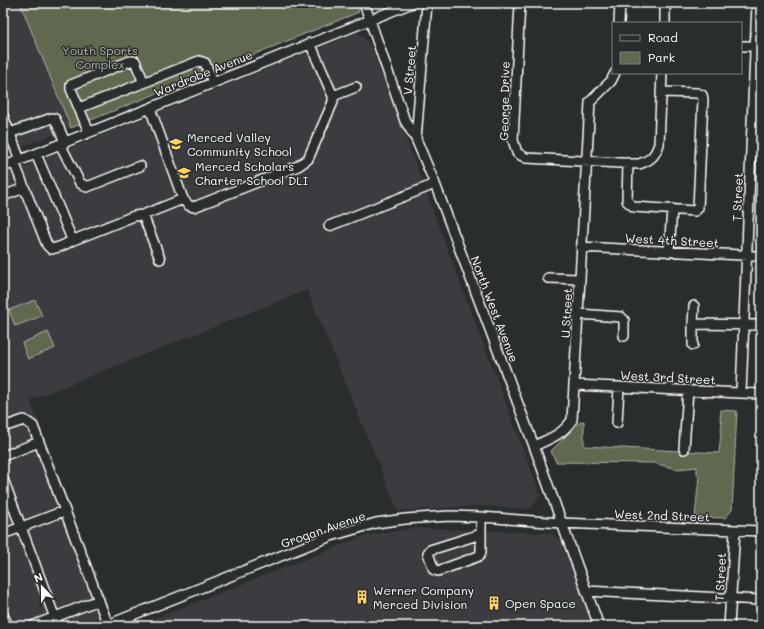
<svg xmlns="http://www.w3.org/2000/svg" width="764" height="629" viewBox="0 0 764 629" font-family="Mali,sans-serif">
<rect width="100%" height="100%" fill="#2a2d2e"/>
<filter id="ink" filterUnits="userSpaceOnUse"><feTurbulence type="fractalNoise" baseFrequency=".025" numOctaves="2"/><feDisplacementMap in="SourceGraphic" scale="8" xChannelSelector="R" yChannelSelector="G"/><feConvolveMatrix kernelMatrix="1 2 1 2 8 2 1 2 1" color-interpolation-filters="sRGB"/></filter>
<g filter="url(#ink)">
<path fill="#3b3b41" d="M3,3H20L71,128L3,154Z
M358,32L370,44L541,496L530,509L479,506L398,511L307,290L30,400L111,613L77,626H3V175Z
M761,105V246L757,236Z
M414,528L551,533L564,543L594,626H136L364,536Z"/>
<path fill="#60684f" stroke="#b0b4a7" d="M20,3H356L359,12L71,128Z
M35,300L42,316L15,326L9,310Z
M48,332L55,348L28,359L22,343Z
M721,410L737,411L732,510L725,518L695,517L699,476L697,475V467L677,469L654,463L556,462L551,451L579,423L584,421V446L719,453L722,422L720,421Z"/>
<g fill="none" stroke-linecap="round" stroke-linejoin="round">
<g stroke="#fff" stroke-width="12">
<path id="minor" d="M364,3L405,121L416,139L435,184L534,446L599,626
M520,3L513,140L517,153L526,158L639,164C651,160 655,156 659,144L662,73
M619,23L620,3
M665,23V3
M741,46H755
M333,96L356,87
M79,108L199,61L205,63L213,82
M150,108L183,199L188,205L194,207L298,166L308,159L333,102V96L310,43
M3,116L20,160
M89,132L71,89V85L130,61H135L144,83
M10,133L52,118L55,119L65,142
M416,139L427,3
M60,144L80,183L87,187L140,166
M14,162L47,245L51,249C57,248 65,245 71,241V237L36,154
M628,163L627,201L634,207L695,211L698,208L703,99L702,95L697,93L661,92
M3,167L412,3
M3,196L24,188
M143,215L160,259
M329,226L435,184
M71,241L134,216L143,215L183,199
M581,247L761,256
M669,252L672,209
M548,278L580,279
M578,314L621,317L624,320V336
M693,324L694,306
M693,345V324L761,325
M575,385L761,394
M741,393L757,3
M617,423L619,387
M3,427L24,420L33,426L108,625
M534,446C549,439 562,435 572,420L590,102L611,81L615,73
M684,449L688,390
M3,456L39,442
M3,479L58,626
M3,534L64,511
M481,534L430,550L428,553L434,570L438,571L479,556L481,552V517
M586,591L761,600
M3,615L8,626
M32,626L99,600
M105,626L331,536L376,523L405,519L449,516L481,517L561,523L761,531
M729,626L735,530"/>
</g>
<use href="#minor" stroke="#2a2d2e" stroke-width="9"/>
</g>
</g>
<defs>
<g id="school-bare" transform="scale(1.08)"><path d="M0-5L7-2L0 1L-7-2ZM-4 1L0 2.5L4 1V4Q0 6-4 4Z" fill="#ffd166" stroke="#2a2d2e" stroke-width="2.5" paint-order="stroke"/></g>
<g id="building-bare" transform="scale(1.08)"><path d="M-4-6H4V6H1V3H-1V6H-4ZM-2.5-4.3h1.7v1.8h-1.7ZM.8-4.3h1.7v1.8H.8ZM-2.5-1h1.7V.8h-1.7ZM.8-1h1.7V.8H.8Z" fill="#ffd166" stroke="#2a2d2e" stroke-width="2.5" paint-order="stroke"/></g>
</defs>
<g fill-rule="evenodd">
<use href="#school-bare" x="176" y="144"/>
<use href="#school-bare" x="184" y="173"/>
<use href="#building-bare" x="362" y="597"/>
<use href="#building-bare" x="494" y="603"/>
</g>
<g text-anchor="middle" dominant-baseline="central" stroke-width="3" stroke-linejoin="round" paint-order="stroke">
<g font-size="12" fill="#b0b4a7" stroke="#2a2d2e">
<text x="100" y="50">Youth Sports<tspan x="100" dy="14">Complex</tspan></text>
</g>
<g font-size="12" fill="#fff" stroke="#2a2d2e">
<text transform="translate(409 70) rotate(-85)">V Street</text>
<text transform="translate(203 73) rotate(-22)">Wardrobe Avenue</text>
<text transform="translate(504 101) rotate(-89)">George Drive</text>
<text transform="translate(737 197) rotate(-88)">T Street</text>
<text transform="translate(672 240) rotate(3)">West 4th Street</text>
<text transform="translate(495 309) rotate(69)">North West Avenue</text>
<text transform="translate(566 313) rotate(-87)">U Street</text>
<text transform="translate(668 377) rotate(3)">West 3rd Street</text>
<text transform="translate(662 515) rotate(2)">West 2nd Street</text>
<text transform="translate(323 529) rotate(-19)">Grogan Avenue</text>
<text transform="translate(720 577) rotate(-87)">T Street</text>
</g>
<g font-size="12" fill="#fff" stroke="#2a2d2e" text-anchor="start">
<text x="187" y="137">Merced Valley<tspan x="187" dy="14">Community School</tspan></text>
<text x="195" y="166">Merced Scholars<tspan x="195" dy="14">Charter School DLI</tspan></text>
<text x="373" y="590">Werner Company<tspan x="373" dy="14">Merced Division</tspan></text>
<text x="505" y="603">Open Space</text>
</g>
</g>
<rect width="764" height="629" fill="none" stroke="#2a2d2e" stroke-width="16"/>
<rect x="8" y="8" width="748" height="613" fill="none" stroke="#fff" stroke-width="1.5" filter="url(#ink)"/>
<rect x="612" y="22" width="130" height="52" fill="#2a2d2e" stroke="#7f8182"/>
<rect x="620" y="35" width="20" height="6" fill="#2a2d2e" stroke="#7f8182"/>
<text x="648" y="42" font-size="12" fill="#ffffff">Road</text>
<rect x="620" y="52" width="20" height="12" fill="#60684f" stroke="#7f8182"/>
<text x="648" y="62" font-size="12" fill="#ffffff">Park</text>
<g transform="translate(42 587) rotate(338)" stroke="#2a2d2e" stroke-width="3" paint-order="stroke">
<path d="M0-3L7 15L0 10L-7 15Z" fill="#ffffff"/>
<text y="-6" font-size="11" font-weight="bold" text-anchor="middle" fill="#ffffff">N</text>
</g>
</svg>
